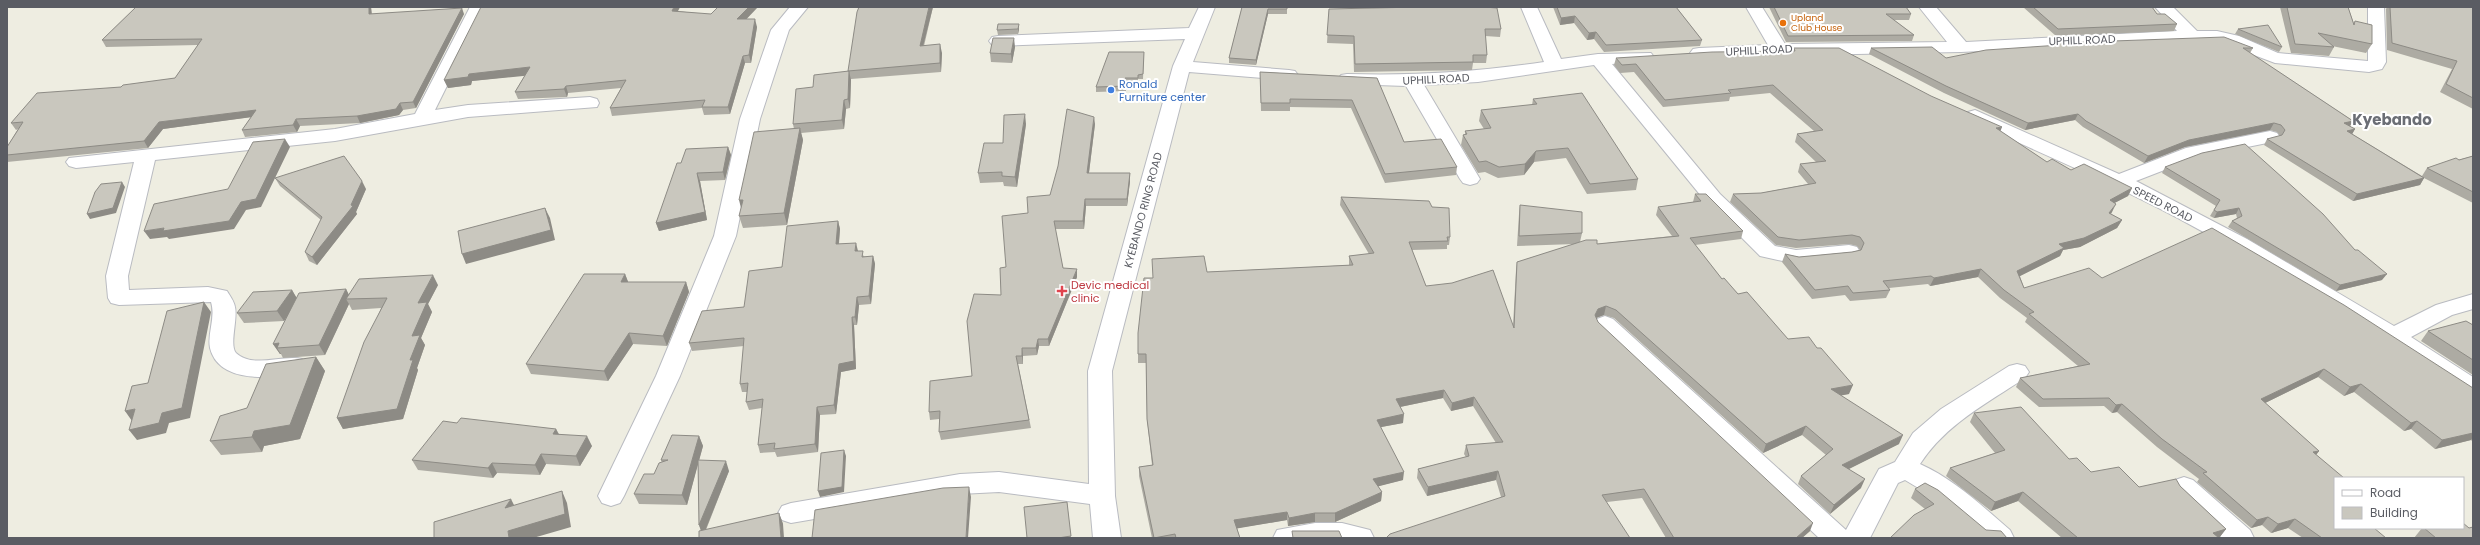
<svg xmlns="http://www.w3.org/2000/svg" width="2480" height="545" viewBox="0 0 2480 545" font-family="Poppins,sans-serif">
<rect width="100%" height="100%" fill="#eeede1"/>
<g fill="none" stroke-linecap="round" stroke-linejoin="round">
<g stroke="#b9bbc1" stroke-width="2">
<path id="minor" d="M470,7H486L435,110L468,105L590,97L597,99L599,103L597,107L468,117L335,141L155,160L128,276L129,290L208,287L227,291C230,296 234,301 235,307C238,319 229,345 236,353C253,369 283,354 302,359L306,365L302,371C276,379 219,385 210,348C207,333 216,318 211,302L119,305L111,303L108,298L106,276L134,162L76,168L69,166L66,162L69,158L335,129L415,114Z
M790,7H808L789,30L760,119L736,236L680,376L624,496L620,503L611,506L602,503L598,496L656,376L714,236L740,119L771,30Z
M1199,7H1215L1193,62L1289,70L1295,71L1298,75L1295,79L1289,80L1189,72L1112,371L1115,496L1121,538H1093L1090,504L999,492L960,494L791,523L782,520L778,513L782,506L791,503L960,474L999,472L1089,484L1088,371L1173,66L1185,39L998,46L992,45L989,41L992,37L998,36L1189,28Z
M1521,7H1537L1561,59L1598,54L1651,53L1654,57L1651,61L1612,64L1720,194L1775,246L1796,250L1849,245L1857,247L1860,252L1857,257L1796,264L1760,256L1706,202L1594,65L1478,82L1424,85L1480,179L1477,183L1470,185L1463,183L1460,179L1406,86L1347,84L1341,83L1338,79L1341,75L1347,74C1414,76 1478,72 1544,62Z
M1746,7H1762L1785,44L1947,42L1919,7H1936L1966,42L2177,31L2155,7H2173L2197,31H2217L2239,36L2278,53L2368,61V7H2384L2386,62L2382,69L2369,72L2275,63L2217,41L2153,42L1961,52L1693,57L1690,53L1693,49L1699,48L1768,45Z
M1975,110L2119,174L2186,148L2270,131L2277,133L2280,137L2277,141L2198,157L2136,181L2247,239L2394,326L2436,305L2473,294V309L2452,315L2411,337L2473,377V398L2464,395C2378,336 2290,279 2198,229C2124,188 2045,155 1968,120L1966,116L1968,112Z
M1605,316L1613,319L1846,530L1879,469L1895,462L1913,433L1941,409L2009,366L2017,364L2025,366L2029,372L2025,378C1987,403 1945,425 1920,464C1954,479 1982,506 2010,530L2014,538H1982L1935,498L1905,480L1898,483L1870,538H1819L1597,329L1594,324L1597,319Z
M2184,477L2193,480L2250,530L2254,538H2222L2175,494L2171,487L2175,480Z
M1315,523H1342L1370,530L1374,538H1273L1277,530Z"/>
</g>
<use href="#minor" fill="#fff" fill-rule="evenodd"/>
</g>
<path fill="#adaba3" d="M136,7H371L372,14H464L416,108L403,110L399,115L360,123L300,126L297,132L245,137L242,130L251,117L163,129L148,148L7,162V147L18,129L16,130L11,123L121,87L175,78L198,45L106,47L102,40Z
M680,7L678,11L746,19L757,27L751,63H745L730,114L704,115L702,108L612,116L610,108L621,88L568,93L567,97L518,99L515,92L525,75L472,81L471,85L448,88L444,80Z
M933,7L924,46L942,53L941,72L851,79L850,108L846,109L844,129L801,133L803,140L787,225L743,228L739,216L794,129L793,124L813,87L848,71Z
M1242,7H1287V14H1268L1256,65L1229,63V58Z
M1553,7H1676L1702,40L1700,46L1604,52L1594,39L1587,40L1574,23L1560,25Z
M1769,7H1906L1911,14L1909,20H1894L1914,35L1912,41L1786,42Z
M2023,7H2152L2157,14L2177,24L2174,31L2056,36Z
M2280,7H2348L2354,24L2355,21L2372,44L2366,53L2332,46L2334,47L2329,56L2291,53Z
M2387,7H2473V109L2440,92L2452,69L2387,50L2386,9Z
M1329,9L1501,29L1500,37L1485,36L1487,55L1486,63H1473L1472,70L1354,72L1353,44L1327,43Z
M1019,29L1018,34L998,35L997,30Z
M2238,29L2282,47L2279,52L2235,34Z
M2058,43L2253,48L2250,53L2353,121L2349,126L2355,129L2352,134L2422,176L2427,168L2473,156V203L2424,178L2420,185L2353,201L2264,145L2267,139L2280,136L2277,132L2270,130L2185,147L2144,163L2083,127L2075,120L2025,130L1944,93L1869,54L1871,48L1946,58L2057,45Z
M1015,47L1012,63L991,62L990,53Z
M1794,48L2000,131L2047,162L2071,170L2132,188L2128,196L2114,203L2112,212L2111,214L2122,220L2117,228L2080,247L2063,250L2060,256L2020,276L2024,288L2102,278L2473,388V442L2471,440L2435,449L2411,429L2404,431L2354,392L2344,396L2318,377L2265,403L2319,451L2316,455L2335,528L2386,538H2303L2288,528L2271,533L2262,525L2251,528L2197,482L2199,479L2157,447L2117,412L2112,413L2104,406L2039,407L2016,387L2020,378L2078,366L2025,322L2027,318L2000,298L1978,277L1930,286L1928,284L1889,288L1890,290L1886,298L1850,301L1845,295L1812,299L1782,262L1785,254L1799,257L1852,252L1860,250L1857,246L1849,244L1796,248L1776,245L1730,202L1733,194L1761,193L1808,184L1798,172L1800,164L1816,162L1795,142L1797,134L1814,131L1770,93L1730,97L1729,101L1663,107L1634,72L1620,73L1614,65L1616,58L1793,51Z
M1144,52L1143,79H1138V82L1126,83V91L1096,92V87Z
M1260,72L1377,78L1404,142L1457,167L1456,175L1385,183L1351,108L1290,107V111H1261Z
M1533,99L1638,179L1636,190L1587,194L1566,158L1534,162L1524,175L1498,178L1485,172L1478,173L1461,145L1463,135L1465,134V131L1484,129L1479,121L1481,110L1532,105Z
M1026,124L1017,187L1004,186L1003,182L980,183L978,173L1003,143Z
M1095,124L1089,173H1130V181L1127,206H1086L1084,229H1055L1063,268L1077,277L1049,346H1039L1037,355L1023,356V364H1018L1031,428L941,440L939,432V419L930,420L929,412L972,376L1001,295L1006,267L1028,213L1050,195Z
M728,147L731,155L725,180L700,181L707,220L659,231L656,223L681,163Z
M2165,167L2355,250L2382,280L2336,291L2228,227L2232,221L2237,218L2236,214L2214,218L2210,216L2216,206L2162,173Z
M275,178L366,189L356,212L357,214L317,265L309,261L305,252L321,220L280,186Z
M1695,194L1743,231L1741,239L1695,245L1722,279L1788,339L1849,394L1841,395L1899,444L1848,469L1861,488L1830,514L1798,484L1801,476L1826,455L1802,435L1763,453L1614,318L1604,315L1596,318L1598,322L1810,531L1802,538H1666L1642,498L1607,502L1501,497L1496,480L1427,496L1417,478L1418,469L1466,457L1464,454L1466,445L1496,443L1473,406L1451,411L1443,398L1400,407L1403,423L1381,427L1403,480L1378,486L1382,492L1381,501L1335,522H1315L1288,526L1287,520L1237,528L1240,538H1152L1139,476V467L1152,465L1147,419L1146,363H1138V354L1153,278L1207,272L1349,265V256L1369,254L1340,205L1341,197L1432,207L1450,237L1449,245H1447V249L1412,250L1426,286L1513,326L1516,270L1517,262L1575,244L1517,246L1519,214L1520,205L1582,233L1580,242L1597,244L1672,236L1656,215L1658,207L1693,202Z
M838,221L840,229L839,244L858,251L865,257L873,256L875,264L871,304L859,305L857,325H854L856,369L841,372L836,414L820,415L818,452L777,457L775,452L760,453L758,445L762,408L749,410L746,402L747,392H742L740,384L744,346L692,351L689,343L744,307L782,267Z
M625,274L628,282H686L689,292L667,346L633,344L608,381L531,374L526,364Z
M438,285L428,304L432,312L421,338L425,345L417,368L418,370L403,419L343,429L337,418L381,308L352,310L349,304L325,355L283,358L281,354H280L273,344L288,315L284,321L244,323L237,313L292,290L296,298L346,289L349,295Z
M2473,325V375L2421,341L2428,331Z
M316,357L325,371L300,439L264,446L262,452L221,455L210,441L247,408Z
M1974,413L2069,459L2091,472L2139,487L2180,486L2226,529L2219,538H2062L2018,501L1991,511L1946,476L1950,468L1995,453L1970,422Z
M457,423L556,429L559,434L592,446L580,466L546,464L540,475L497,473L493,478L418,470L412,460Z
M699,436L703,446L699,460L729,471L706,530L779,513L783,524L701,531L699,525L698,463L687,505L639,504L634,494L654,474L662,463L661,460Z
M1915,489L1986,530L1925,509L1911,498Z
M1067,502L1071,538H1027Z
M2422,528H2463L2473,538H2414Z"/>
<path fill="#8d8b85" d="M369,7H371L372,20L369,14Z
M674,7H680L674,18L672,11Z
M749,7H758L739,27L737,19Z
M929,7H933L921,54L920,46Z
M462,8L464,14L416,108L413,102Z
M1268,9V14L1256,65V60Z
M1575,16L1574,23L1560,25L1561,18Z
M755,19L757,27L751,63L749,55Z
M1019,24V29L1018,34V29Z
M1596,32L1594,39L1587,40L1589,33Z
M1014,38L1015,47L1012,63L1011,54Z
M940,44L942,53L941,72L940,63Z
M743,56L745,63L730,114L728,107Z
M530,67L533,75L472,81L471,85L448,88L444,80L469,74Z
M849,71L851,80L850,108L848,99Z
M566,86L568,93L567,97L564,89Z
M844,100L846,109L844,129L842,120Z
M400,103L403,110L399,115L360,123L357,116Z
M256,110L260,116L163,129L148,148L144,141L159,122Z
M1025,114L1026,124L1017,187L1015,177Z
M2078,114L2075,120L2025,130L2028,123Z
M1094,117L1095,124L1088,180L1087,173Z
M296,119L300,126L297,132L293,125Z
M2353,121L2349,128L2344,123Z
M2274,123L2270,130L2185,147L2144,163L2148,156L2189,140Z
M2002,127L1999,135L1996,128Z
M800,128L803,140L787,225L784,213Z
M2355,129L2351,136L2347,131Z
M285,139L290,147L261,207L246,210L234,229L169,239L167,237L150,239L144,231L164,228L241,202Z
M728,147L731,155L725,180L723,172Z
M1536,151L1534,162L1524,175L1525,164Z
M697,173L700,181L707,220L659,231L656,223Z
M1130,173V181L1127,206V199Z
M2424,178L2420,185L2353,201L2357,194Z
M362,181L366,189L356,212L357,214L317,265L312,257L351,205Z
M122,182L125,187L116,213L90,219L87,214Z
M2132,188L2128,196L2105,208L2110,200Z
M1085,199L1086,206L1084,229L1083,221Z
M739,200H743L742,212Z
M2116,204L2112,212L2105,221L2109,213Z
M545,208L550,218L555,240L466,264L462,254Z
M2239,208L2236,214L2214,218L2217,212Z
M2122,220L2117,228L2080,247L2063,250L2060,256L2014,279L2017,271L2059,244Z
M838,221L840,229L838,252L836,244Z
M856,243L858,251H855Z
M873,256L875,264L871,304L869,296Z
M1077,269V277L1049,346L1048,339Z
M1981,269L1978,277L1930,286L1934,278Z
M625,274L629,284L621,282Z
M2387,274L2382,280L2336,291L2340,285Z
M433,275L438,285L428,304L432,312L421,338L425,345L417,368L418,370L403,419L343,429L337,418L410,360L412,336L418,303Z
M686,282L689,292L667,346L663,336Z
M346,289L351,299H346L349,304L325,355L319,345Z
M292,290L298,300L284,321L277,311Z
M857,297L859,305L857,325L855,317Z
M204,302L211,312L190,418L169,423L166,433L137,440L129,430L162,413Z
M1606,306L1604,315L1596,318L1593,323L1595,315L1598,309Z
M852,317L854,325L856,369L841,372L836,414L834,405L839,364Z
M629,333L633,344L608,381L604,371Z
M1038,339L1039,346L1037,355L1036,348Z
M279,343L277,348L281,354H280L273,344Z
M1022,348L1023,356V364L1022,356Z
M316,357L325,371L300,439L264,446L262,452L252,437L254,431Z
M2324,369L2318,377L2255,408L2261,399Z
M2361,384L2354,392L2344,396L2350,387Z
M1853,385L1849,394L1828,398L1831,389Z
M1444,390L1443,398L1395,408L1396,399Z
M1474,397L1473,406L1451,411L1452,403Z
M2122,404L2117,412L2112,413L2116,405Z
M817,407L820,415L818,452L815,444Z
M135,409L132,421L125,411Z
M1404,414L1403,423L1376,428L1377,420Z
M2417,421L2411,429L2404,431L2411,423Z
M1806,426L1802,435L1763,453L1766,444Z
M556,429L561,439L553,434Z
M2473,433V437L2471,440L2435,449L2442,440Z
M1903,435L1899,444L1839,474L1842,465Z
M587,436L592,446L580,466L576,456Z
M699,436L703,446L687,505L682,495Z
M844,450L846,456L844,492L820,497L818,491Z
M2319,451L2312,460L2313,452Z
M541,454L546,464L540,475L535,465Z
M726,461L729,471L703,536L699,525Z
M492,463L497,473L493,478L488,468Z
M1498,471L1496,480L1427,496L1428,487Z
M1404,472L1403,480L1372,488L1373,479Z
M1865,479L1861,488L1830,514L1834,505Z
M969,487L971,497L968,538H966Z
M562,491L567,503L571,527L533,538H509L508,531Z
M1382,492L1381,501L1335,522V513Z
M2023,492L2018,501L1991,511L1995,502Z
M511,499L517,511L505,508Z
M1287,512V520L1234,529V520Z
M779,513L783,524L784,538H781Z
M1315,513V522L1288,526L1289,518Z
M2268,517L2262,525L2251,528L2257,520Z
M2295,519L2288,528L2271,533L2278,524Z
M1813,523L1810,531L1802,538H1796Z
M2226,529L2219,538H2218L2213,533Z"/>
<path fill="#c9c7be" stroke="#8d8b85" d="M136,7H369V14L462,8L413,102L400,103L396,109L357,116L296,119L293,125L242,130L256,110L159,122L144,141L7,155V147L23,122L11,123L37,93L121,87L123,85L175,78L202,39L102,40Z
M481,7H674L672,11L711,14L718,7H749L737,19H755L749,55L743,56L728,107H702L705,100L610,108L626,80L566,86L564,89L515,92L530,67L469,74L468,77L444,80Z
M859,7H929L920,46L940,44V63L848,71L857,12Z
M1242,7H1287V9H1268L1256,60L1229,58Z
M1418,7H1484L1497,8L1501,29H1485L1487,55H1473V62L1355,64L1354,36L1327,35L1329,9Z
M1557,7H1676L1702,40L1606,45L1596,32L1589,33L1575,16L1561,18Z
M1774,7H1906L1911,14H1886L1914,35L1788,36Z
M2033,7H2152L2157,14H2165L2177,24L2058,29Z
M2287,7H2348L2354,25L2355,21L2372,25V44L2318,33L2334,47L2295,44Z
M2390,7H2473V98L2446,84L2457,61L2392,43Z
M998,24H1019L1018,29L997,30Z
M2268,25L2282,47L2238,29Z
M2224,37L2253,48H2243L2353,121L2344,123L2355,129L2347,131L2424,178L2357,194L2267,139L2282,135L2285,130L2281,125L2274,123L2189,140L2148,156L2086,121L2078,114L2028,123L1946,86L1871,48L1932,47L1946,58L1986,50L2060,45L2058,43Z
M993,38H1014L1011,54L990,53Z
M1794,48H1839L1931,96L2002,127L1996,128L2047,162L2052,159L2071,170L2084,164L2132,188L2110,200L2116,204L2109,213L2122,220L2084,238L2059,244L2064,248L2017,271L2024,288L2089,268L2102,278L2212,228L2344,305L2473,388V433L2442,440L2417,421L2411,423L2361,384L2350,387L2324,369L2261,399L2319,451L2313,452L2344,478H2335V528H2374L2386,538H2322L2295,519L2278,524L2268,517L2257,520L2203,473L2207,472L2162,439L2122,404L2116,405L2109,398L2043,399L2020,378L2090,364L2029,314L2034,312L2004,290L1981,269L1934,278L1931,276L1883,281L1890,290L1853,293L1848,286L1815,290L1785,254L1799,257L1852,252L1861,250L1864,243L1860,237L1852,235L1799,240L1778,237L1733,194L1761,193L1816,183L1800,164L1826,161L1797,134L1823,130L1773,85L1728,90L1731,93L1665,100L1636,64L1622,65L1616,58L1712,52L1795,51Z
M1109,52H1144L1143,74L1138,75V78H1125L1126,86L1096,87Z
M849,71L848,99L844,100L842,120L793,124L796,89L813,87L814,75Z
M1260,72L1377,78L1404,142L1441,139L1457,167L1385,174L1352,100L1290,99V103H1261Z
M1582,93L1638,179L1590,184L1568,148L1536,151L1525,164L1499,167L1486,161L1479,162L1463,135L1467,134L1465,131L1491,128L1481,110L1537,104L1533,99Z
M1067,109L1094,117L1087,173H1130L1127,199H1085L1083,221H1054L1063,268L1077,269L1048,339H1038L1036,348H1022V356H1016L1029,420L939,432L940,411L929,412L930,381L972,376L967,321L974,294L1001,295L1000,268L1006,267L1002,216L1028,213L1027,197L1050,195L1058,166Z
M1025,114L1015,177L1002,176V172L978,173L984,143H1003L1004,115Z
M800,128L784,213L739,216L743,200H739L754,132Z
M285,139L256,199L241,202L229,221L163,231L164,228L144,231L154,204L228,189L253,142Z
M2245,144L2323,214L2355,250H2358L2387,274L2340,285L2232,221L2242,216L2239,208L2217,212L2214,210L2220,200L2165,167L2202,153Z
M728,147L723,172L697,173L705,212L656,223L677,163H681L686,149Z
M344,156L362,181L351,205L353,206L312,257L305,252L322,217L275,178Z
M2473,156V192L2427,168L2456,158L2459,160Z
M122,182L113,208L87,214L95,192L101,184Z
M1695,194H1706L1743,231L1690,238L1722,279L1724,278L1738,294L1747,292L1788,339L1809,337L1817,348H1821L1853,385L1831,389L1903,435L1842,465L1865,479L1834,505L1801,476L1833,449L1806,426L1766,444L1616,310L1606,306L1598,309L1595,315L1598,322L1813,523L1796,538H1674L1644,489L1602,495L1630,538H1386L1390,534L1505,496L1498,471L1428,487L1418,469L1469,456L1466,445L1503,442L1474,397L1452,403L1444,390L1396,399L1404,414L1377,420L1404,472L1373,479L1382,492L1335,513H1315L1289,518L1287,512L1234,520L1240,538H1176L1175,534L1154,538L1139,467L1153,465L1147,419L1146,354H1138V333L1144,278H1153L1152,259L1204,256L1207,272L1353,265L1349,256L1374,253L1341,197L1429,201L1432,207L1449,208L1450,237H1447L1448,241L1409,242L1426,286L1452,283L1493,270L1514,328L1517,262L1586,240H1597V244L1679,236L1658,207L1701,201Z
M1520,205L1582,212V233L1519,236Z
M545,208L551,230L462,254L458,231Z
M838,221L836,244L856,243L855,251H863L862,257L873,256L869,296L857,297L855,317H852L854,361L839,364L834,405L817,407L815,444L774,449L775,443L758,445L763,399L746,402L748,383L740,384L744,338L689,343L702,311L744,307L749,271L782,267L787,226Z
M584,274H625L621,282H686L663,336L629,333L604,371L526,364Z
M433,275L418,303L427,302L412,336L420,335L410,360H413L397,409L337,418L364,342L387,298L346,299L359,279Z
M346,289L319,345L277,348L279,343L273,344L299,293Z
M292,290L277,311L237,313L253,292Z
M204,302L182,408L162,413L159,423L129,430L135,409L125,411L132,386L148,383L167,311Z
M2466,321L2473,325V360L2428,331Z
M316,357L290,425L254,431L252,437L210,441L220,416L247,408L266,364Z
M2021,407L2069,459L2077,458L2091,472L2119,467L2139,487L2176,479L2180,486L2226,529L2213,533L2219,538H2078L2023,492L1995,502L1950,468L2005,450L1974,413Z
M461,418L556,429L553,434L587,436L576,456L541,454L535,465L492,463L488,468L412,460L443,421L457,423Z
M672,435L699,436L682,495L634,494L644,474H654L659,463L668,460H661Z
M844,450L842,487L818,491L821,453Z
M698,460L726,461L699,525Z
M1925,483L1938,490L1986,530L2001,531L2007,538H1890L1914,515L1934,504L1915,489Z
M969,487L966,538H812L815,510L943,488Z
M562,491L565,514L508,531L509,538H434V522L511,499L505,508Z
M1067,502L1071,536L1058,538H1027L1024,507Z
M779,513L781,538H699V531Z
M2463,523L2469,528L2473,527V538H2436L2424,528H2463Z
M1292,531H1339L1342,538H1293Z"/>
<circle fill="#e8710a" stroke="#fff" stroke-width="1.5" cx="1783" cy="23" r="4"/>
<circle fill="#3f7fe0" stroke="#fff" stroke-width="1.5" cx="1111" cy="90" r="4"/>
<path fill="#e0444e" stroke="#fff" stroke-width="1.5" d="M1060 285h4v4h4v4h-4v4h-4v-4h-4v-4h4z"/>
<g text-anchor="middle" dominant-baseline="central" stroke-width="4" stroke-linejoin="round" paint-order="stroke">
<g font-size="9" fill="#c56008" stroke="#fff" text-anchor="start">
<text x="1791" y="18">Upland<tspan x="1791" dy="10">Club House</tspan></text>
</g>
<g font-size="11" fill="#5a5c63" stroke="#fff">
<text transform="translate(2082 40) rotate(-2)">UPHILL ROAD</text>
<text transform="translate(1759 50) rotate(-3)">UPHILL ROAD</text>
<text transform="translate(1436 79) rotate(-3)">UPHILL ROAD</text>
<text transform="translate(2163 204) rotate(27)">SPEED ROAD</text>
<text transform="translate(1143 210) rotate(-75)">KYEBANDO RING ROAD</text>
</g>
<g font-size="11" fill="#366cbe" stroke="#fff" text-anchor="start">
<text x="1119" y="84">Ronald<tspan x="1119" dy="13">Furniture center</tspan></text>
</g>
<g font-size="11" fill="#be3a42" stroke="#fff" text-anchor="start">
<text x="1071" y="285">Devic medical<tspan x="1071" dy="13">clinic</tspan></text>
</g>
<g font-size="15" font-weight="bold" fill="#6b6e75" stroke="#fff">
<text x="2392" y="119">Kyebando</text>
</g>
</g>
<rect width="2480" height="545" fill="none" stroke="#5a5c63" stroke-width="16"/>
<rect x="2334" y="477" width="130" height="52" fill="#ffffff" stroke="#bdbec1"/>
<rect x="2342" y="490" width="20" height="6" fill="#ffffff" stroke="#bdbec1"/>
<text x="2370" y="497" font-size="12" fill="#5a5c63">Road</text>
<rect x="2342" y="507" width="20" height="12" fill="#c9c7be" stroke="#bdbec1"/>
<text x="2370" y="517" font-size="12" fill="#5a5c63">Building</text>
</svg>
